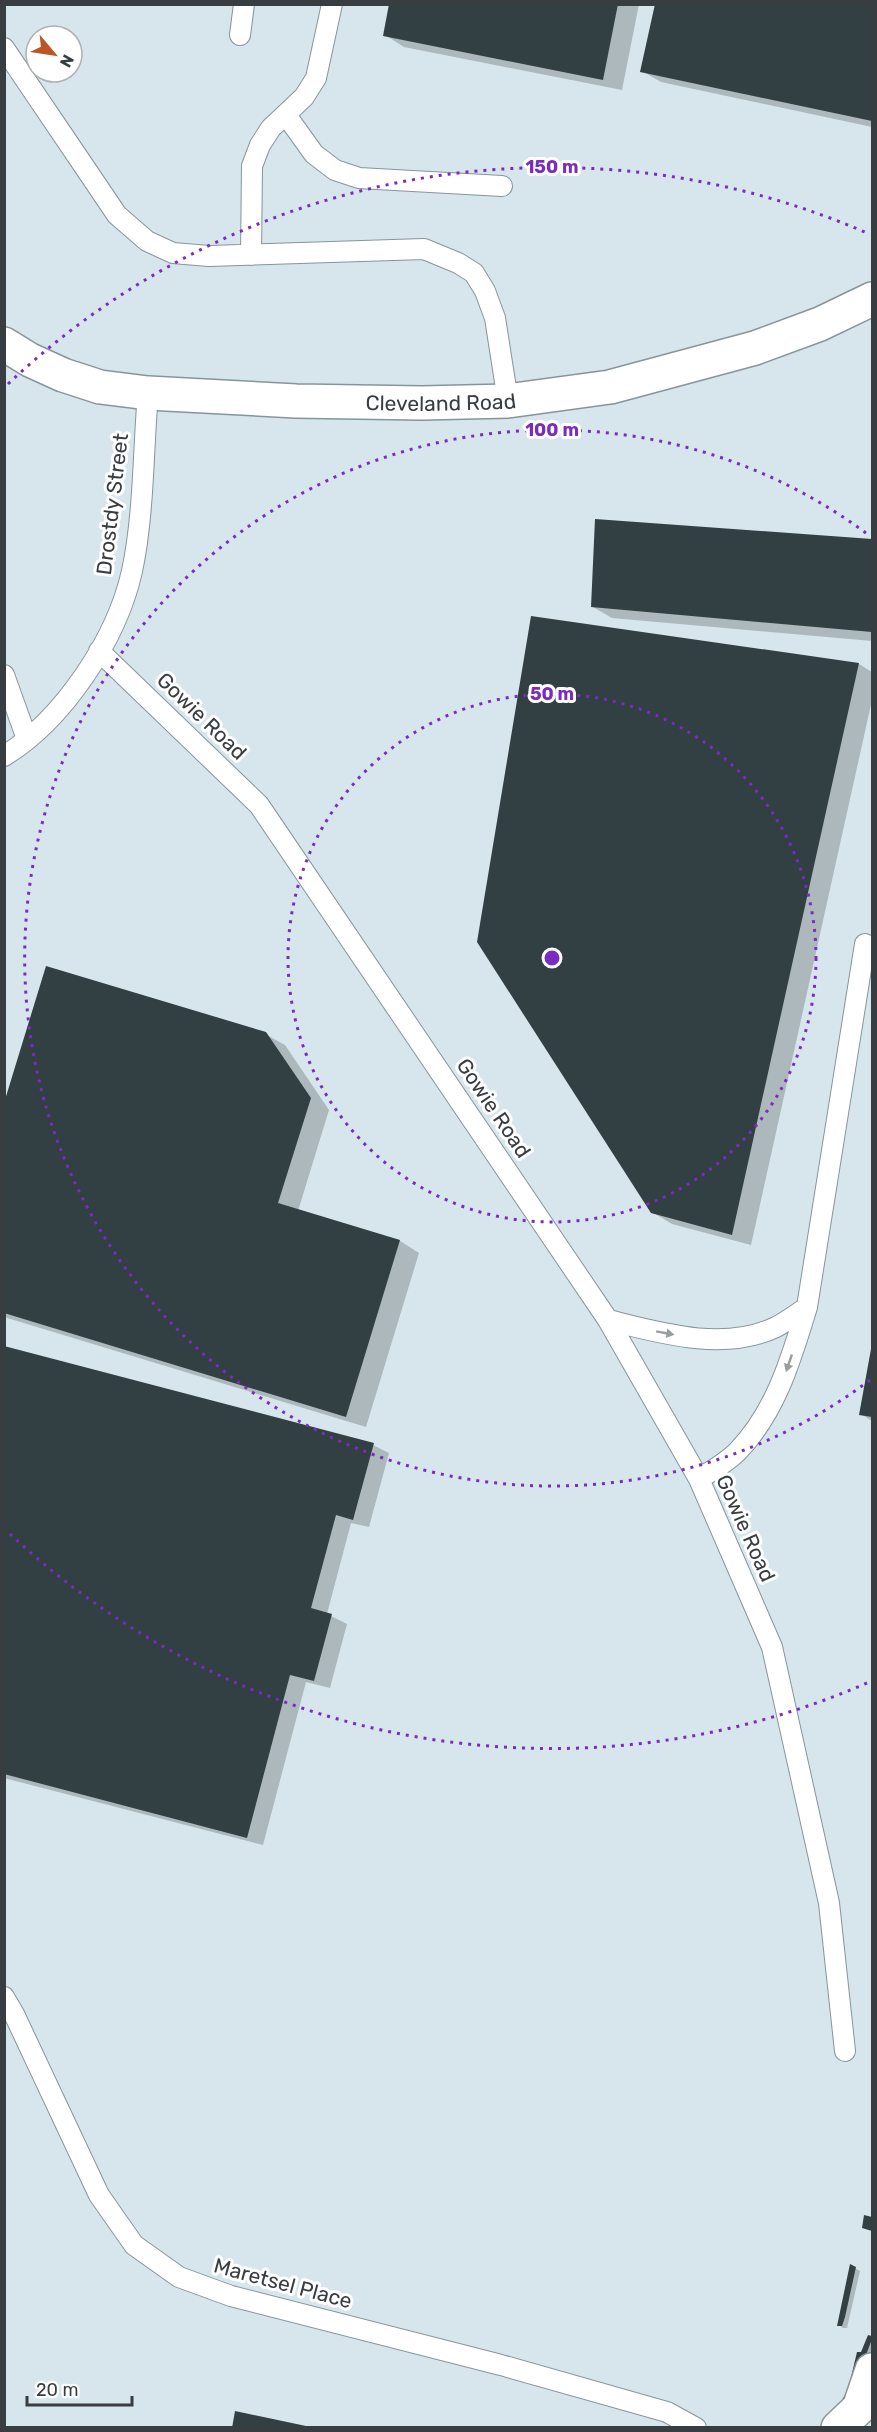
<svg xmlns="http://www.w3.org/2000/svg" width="877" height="2432" viewBox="0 0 877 2432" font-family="Rubik,sans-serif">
<rect width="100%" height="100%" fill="#d7e6ec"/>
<path fill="#0003" d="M390,4H639L622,90L404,47L385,35Z
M656,4H872V127L661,82L642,71Z
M596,521L872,540V641L612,618L593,607Z
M533,618L859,664L872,672V700L751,1245L672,1224L652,1212Z
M265,1034L285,1045L329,1110L298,1211L400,1241L419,1253L366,1427L4,1317V1108Z
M4,1348L373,1445L389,1453L369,1527L351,1523L327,1614L347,1624L330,1688L306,1682L263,1845L4,1778Z
M872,1351V1421L861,1414Z
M851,2266L860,2271L847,2328H843L839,2325Z
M869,2337L872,2338V2354L844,2400Z"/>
<path fill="#323f43" d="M389,4H618L603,80L383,36Z
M655,4H872V121L640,72Z
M595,519L872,539V632L591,607Z
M531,616L859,663L732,1235L651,1213L477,942Z
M46,966L266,1032L311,1098L278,1203L400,1240L346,1417L4,1313V1103Z
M4,1346L374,1443L353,1520L336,1515L311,1608L332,1614L314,1681L290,1675L247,1838L4,1774Z
M871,1349H872V1417L859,1415Z
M864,2215L872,2217V2231L862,2228Z
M850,2264L856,2267L845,2317L842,2326H837Z
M868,2335L872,2336V2339L866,2355H863L847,2403L842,2400L848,2390L857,2352H861Z
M235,2411L306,2426V2428H232Z"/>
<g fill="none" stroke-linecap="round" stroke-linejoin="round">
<g stroke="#87959b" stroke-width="22">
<path id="service" d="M240,35L244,4
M4,48L117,215L147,241L173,253L209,256L424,249L458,263L474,273L485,291L495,318L508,401
M286,115L314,154L335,170L359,178L502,186
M251,255L252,166L260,145L271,128L304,97L316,78L332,4
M99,651L259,805L608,1320L699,1479L772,1647L829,1903L845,2051
M4,675L27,739
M4,756C63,720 117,639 132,571C144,515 143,451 148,393
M608,1320C660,1333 724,1352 776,1327C786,1322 797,1314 807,1307
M699,1479C711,1471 726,1463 737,1452C776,1412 791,1359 807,1307L865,944
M4,1997L14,2014L99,2195L134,2245L179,2277L231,2296L501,2365L667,2412L696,2428"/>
</g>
<g stroke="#87959b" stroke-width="36">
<path id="minor" d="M838,2428L859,2408L872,2370"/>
</g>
<g stroke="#87959b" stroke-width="36">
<g id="tertiary">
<path id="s1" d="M4,344L30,360L63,375L100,387L148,393L296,401L422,403L508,401L610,387L755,348L820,324L872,299"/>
</g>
</g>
<use href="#service" stroke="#fff" stroke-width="20"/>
<use href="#minor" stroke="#fff" stroke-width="33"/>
<use href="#tertiary" stroke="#fff" stroke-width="33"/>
</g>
<defs><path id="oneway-solid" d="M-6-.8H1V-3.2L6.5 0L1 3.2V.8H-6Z" transform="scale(1.5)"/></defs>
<g fill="#9b9ea0">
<use href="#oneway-solid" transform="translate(665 1333) rotate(10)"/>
<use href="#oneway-solid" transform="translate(789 1363) rotate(109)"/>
</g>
<g fill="none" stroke="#7b2cbf" stroke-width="3" stroke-dasharray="3 6">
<circle cx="552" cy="958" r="264"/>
<path d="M870 1380A528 528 0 1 1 870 536"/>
<path d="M867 1683A791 791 0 0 1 8 1532M8 384A791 791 0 0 1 867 233"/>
</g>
<g text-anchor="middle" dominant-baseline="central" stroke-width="6" stroke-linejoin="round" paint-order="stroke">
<g font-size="21" fill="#373d40" stroke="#fff">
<text stroke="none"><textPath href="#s1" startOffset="447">Cleveland Road</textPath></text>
<text transform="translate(112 504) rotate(-83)">Drostdy Street</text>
<text transform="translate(202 716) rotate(44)">Gowie Road</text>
<text transform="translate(494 1108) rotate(56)">Gowie Road</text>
<text transform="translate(746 1528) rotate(66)">Gowie Road</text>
<text transform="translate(283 2283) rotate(15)">Maretsel Place</text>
</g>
</g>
<circle cx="552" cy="958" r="9" fill="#7b2cbf" stroke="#fff" stroke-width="3"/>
<g font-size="18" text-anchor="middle" font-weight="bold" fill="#7b2cbf" stroke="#fff" stroke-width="6" stroke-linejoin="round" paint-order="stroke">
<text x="552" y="173">150 m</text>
<text x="552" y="436">100 m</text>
<text x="552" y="700">50 m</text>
</g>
<rect width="877" height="2432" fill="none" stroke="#373d40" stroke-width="12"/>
<g transform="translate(54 54) rotate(119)"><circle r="28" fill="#ffffff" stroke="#afb1b3" stroke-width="1.5"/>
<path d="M0-4.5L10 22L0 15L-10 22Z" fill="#bb5725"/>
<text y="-9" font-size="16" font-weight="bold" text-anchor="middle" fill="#373d40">N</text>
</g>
<path d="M27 2396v9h105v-9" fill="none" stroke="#373d40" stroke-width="3"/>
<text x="36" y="2396" font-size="18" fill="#373d40" stroke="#ffffff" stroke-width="4.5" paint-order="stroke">20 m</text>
</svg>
